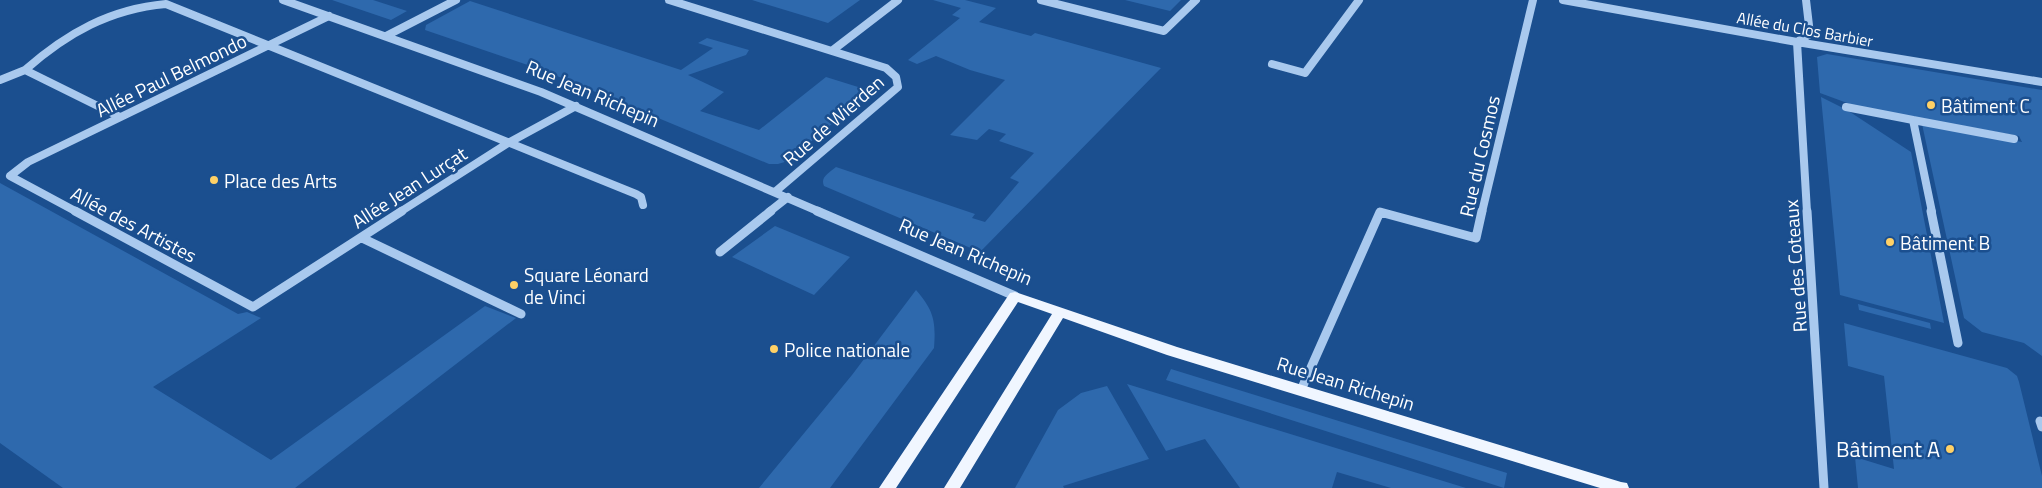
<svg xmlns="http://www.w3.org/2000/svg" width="2042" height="488" viewBox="0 0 2042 488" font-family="'Titillium Web',sans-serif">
<rect width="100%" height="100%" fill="#1b4f8f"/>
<path fill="#2e69ad" d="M332,0H373L407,11L391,20Z
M752,0H860L828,23Z
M933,0H965L996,8L979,22L1031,36L1035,33L1161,68L980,252L824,186C820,177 829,173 836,167L975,214L972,218L985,222L1019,182L1010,178L1034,153L999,141L1006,134L989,129L977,140L950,135L1005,80L970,70L936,56L917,64L908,60L960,18L952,15L961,8Z
M1125,0H1181L1170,11Z
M470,1L681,70L713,48L698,43L707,38L749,50L746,55L688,75L724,92L700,111L759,130L826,77L871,91L788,161L778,164H769L545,71L425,30L426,25Z
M1827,54L2042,90V356L2024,343L1982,332L1964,318L1922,124L2022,142L2019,136L1858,107L1820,93L1817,57Z
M1821,97L1847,110L1911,152L1944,323L1840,295Z
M0,183L238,314L247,312L261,318L153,387L271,460L485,306L516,318L295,488H63L0,443Z
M775,226L850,257L814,295L732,257Z
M916,290C934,311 936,321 934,348L830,488H759L852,375Z
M1858,304L1930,323L1931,329L1859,310Z
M1844,323L2007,368L2017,376L2019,382L2042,476V488H1858L1855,457L1894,469L1884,376L1848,366Z
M1171,369L1507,473L1504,488L1166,380Z
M1127,384L1466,488H1391L1337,472L1332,488H1240L1205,439L1166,451Z
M1107,386L1149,459L1063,486L1064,488H1015L1058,410L1081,393Z"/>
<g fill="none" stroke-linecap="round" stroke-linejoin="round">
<path stroke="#a9c9ee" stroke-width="8" d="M283,0L541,92L820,212
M669,0L886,68L896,77L898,87L776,191
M1041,0L1164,31L1196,0
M1563,0L1797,42L2042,82
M1806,0L1810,34L1797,42L1807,212
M386,36L456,0
M833,50L898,0
M1272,64L1305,73L1359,0
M0,80L25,70
M1846,107L1913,120
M120,117L25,70C67,33 110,9 166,4L636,194L641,197L643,205
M77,212L10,176L28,162L329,16
M400,212L508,143L576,106
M769,212L788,197
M1482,212L1533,0
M1932,212L1913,120L2014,139"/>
<path stroke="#a9c9ee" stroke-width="9" d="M75,211L253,307L402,211
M817,211L1015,296
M1807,211L1824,488
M1931,211L1958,343
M362,238L521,314
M720,252L771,211
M1301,390L1380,212L1476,238L1482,211
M2040,421L2042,427"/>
<path fill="#f0f6ff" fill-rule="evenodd" d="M1015,292L1177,347L1621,482L1627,483L1629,488H1600L1167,355L1063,318L960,488H944L1052,314L1018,302L896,488H879L1010,293Z"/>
</g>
<g fill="#ffd166" stroke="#1b4f8f" stroke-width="2">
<circle cx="1931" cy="105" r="5"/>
<circle cx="214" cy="180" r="5"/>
<circle cx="1890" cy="242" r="5"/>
<circle cx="514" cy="285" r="5"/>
<circle cx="774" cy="349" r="5"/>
<circle cx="1950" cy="449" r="5"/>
</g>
<g text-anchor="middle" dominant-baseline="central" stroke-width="5" stroke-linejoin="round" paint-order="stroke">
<g font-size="16" fill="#fff" stroke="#1b4f8f">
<text transform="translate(1805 29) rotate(10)">Allée du Clos Barbier</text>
</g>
<g font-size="19" fill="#fff" stroke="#1b4f8f">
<text transform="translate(171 75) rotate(-26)">Allée Paul Belmondo</text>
<text transform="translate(593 93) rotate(23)">Rue Jean Richepin</text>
<text transform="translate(833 120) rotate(-41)">Rue de Wierden</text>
<text transform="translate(1479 156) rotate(-77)">Rue du Cosmos</text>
<text transform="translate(409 187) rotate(-33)">Allée Jean Lurçat</text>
<text transform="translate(134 224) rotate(28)">Allée des Artistes</text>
<text transform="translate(966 251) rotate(23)">Rue Jean Richepin</text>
<text transform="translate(1795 266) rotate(-94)">Rue des Coteaux</text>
<text transform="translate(1346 383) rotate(17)">Rue Jean Richepin</text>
</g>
<g font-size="19" fill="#fff" stroke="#1b4f8f" text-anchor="start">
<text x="1941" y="105">Bâtiment C</text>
<text x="224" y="180">Place des Arts</text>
<text x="1900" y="242">Bâtiment B</text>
<text x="524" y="274">Square Léonard<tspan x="524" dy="22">de Vinci</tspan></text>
<text x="784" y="349">Police nationale</text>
</g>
<g font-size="22" fill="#fff" stroke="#1b4f8f" text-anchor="end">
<text x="1940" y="449">Bâtiment A</text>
</g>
</g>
</svg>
